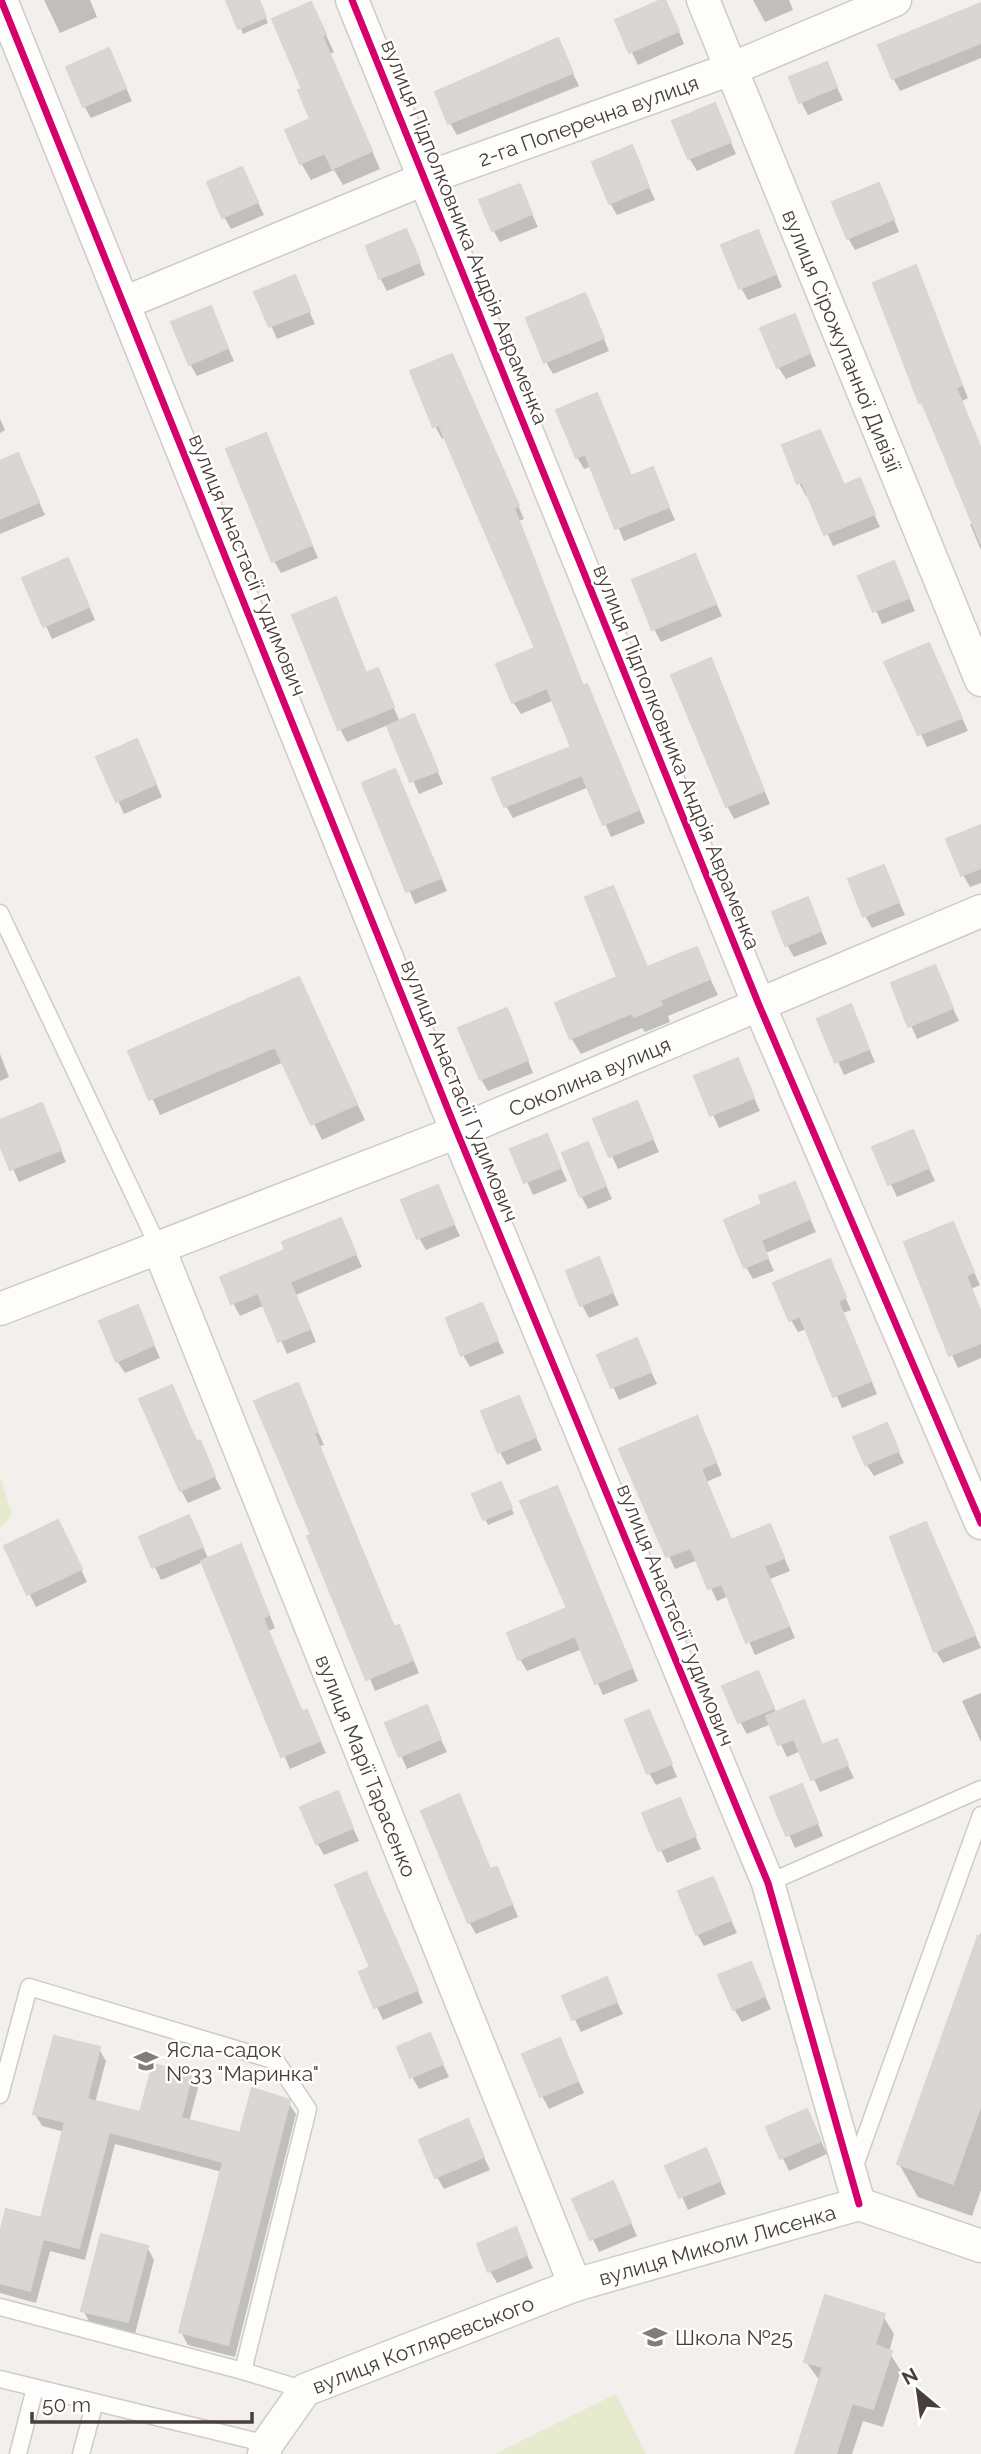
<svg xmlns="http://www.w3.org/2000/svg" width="981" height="2454" viewBox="0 0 981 2454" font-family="Raleway,sans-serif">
<rect width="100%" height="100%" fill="#f2efed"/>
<path fill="#e6ebcd" d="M0,1476L12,1515L0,1529Z
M616,2394L646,2454H495Z"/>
<path fill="#0003" d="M44,0H90L97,17L60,33Z
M231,0H258L268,23L243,34Z
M753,0H789L793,10L765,22Z
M311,4L334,52L330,54L380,169L343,185L334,170L311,180L301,163L312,119L304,90Z
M981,5V58L900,91L893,78Z
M671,13L684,44L638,65L617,21Z
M557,40L579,86L457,135L450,123Z
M109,50L132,101L91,118L84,106Z
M826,64L843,100L808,115L801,102Z
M714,105L736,154L697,171L689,158Z
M631,148L655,200L617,215L610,203Z
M242,169L264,215L231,229L224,217Z
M519,186L538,227L500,242L493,230Z
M885,197L899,232L855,250L848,238Z
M406,232L425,275L387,291L380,278Z
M758,232L782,287L748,300L741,288Z
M915,267L968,398L962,401L981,448V550L970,524L973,523L921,402Z
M294,277L315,324L277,339L257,293Z
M585,295L609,351L553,374L546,362Z
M210,308L234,361L197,376L190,364Z
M794,316L816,366L786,379L778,367Z
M452,356L524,519L519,521L584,687L594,699L645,823L611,837L589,787L513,818L506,806L574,748L554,700L521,714L513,702L537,649L446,437L442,439L435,426Z
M596,395L632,478L652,470L675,520L624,541L592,466L584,469L577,457Z
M0,419L5,430L0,433Z
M820,432L844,487L859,481L880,527L833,546L809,494L806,496L799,483Z
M265,435L318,558L281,573L274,561Z
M18,456L45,515L0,534V463Z
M695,556L722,616L661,642L654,629Z
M894,563L915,611L882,624L861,577Z
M74,572L95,620L52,639L24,578Z
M335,599L367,674L377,670L400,722L414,716L443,784L419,794L388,725L347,742L340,729Z
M929,645L968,731L927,747L910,711L901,699L886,663Z
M710,660L770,804L734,819L727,806Z
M143,754L162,797L124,814L98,758Z
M394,771L447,891L415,904L364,784Z
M981,827V883L970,887L963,875Z
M883,867L905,915L872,928L865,916Z
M613,888L648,968L696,949L718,995L668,1016L670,1022L645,1032L642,1028L581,1054L571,1038L620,978Z
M807,899L827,944L794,957L787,945Z
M934,968L959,1021L917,1039L893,984Z
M298,979L365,1120L322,1140L284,1062L160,1115L131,1052Z
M851,1007L875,1062L844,1075L819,1020Z
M513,1023L533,1073L488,1091L481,1079Z
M0,1054L9,1077L0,1081Z
M737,1061L760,1111L719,1128L696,1077Z
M637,1103L659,1152L618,1169L595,1120Z
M41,1105L66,1162L19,1182L0,1140V1122Z
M912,1132L935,1181L897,1197L874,1148Z
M546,1136L567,1181L533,1195L513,1150Z
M588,1145L612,1199L588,1209L581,1196Z
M794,1184L816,1232L766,1253L774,1271L753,1279L746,1267L764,1205Z
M437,1187L460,1236L426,1250L419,1238Z
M340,1220L362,1267L296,1295L316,1342L287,1354L265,1305L240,1316L233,1303L287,1250Z
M952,1224L980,1285L971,1289L981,1311V1358L958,1368L938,1325Z
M598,1260L619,1305L589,1318L582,1305Z
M829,1262L851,1310L843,1313L877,1394L842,1408L807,1329L798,1332L791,1320Z
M481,1305L504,1353L470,1367L463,1355Z
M137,1307L160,1358L125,1373L117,1361Z
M636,1340L657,1384L619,1400L599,1355Z
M297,1385L324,1445L320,1446L395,1628L398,1627L405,1640L419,1673L375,1691L313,1536Z
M171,1388L221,1489L188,1503L181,1490Z
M518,1398L542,1450L507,1465L500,1452Z
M697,1419L722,1475L706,1482L732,1542L770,1526L790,1571L770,1579L795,1638L755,1655L729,1596L717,1601L698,1560L675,1569L621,1450Z
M886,1425L904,1463L874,1476L866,1464Z
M503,1490L514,1514L488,1525L474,1495Z
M563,1501L638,1681L603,1695L582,1649L527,1671L520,1659L569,1609Z
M189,1517L209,1560L241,1546L275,1628L268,1631L303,1714L306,1712L313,1725L326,1753L290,1769L203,1562L161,1580L141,1538Z
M925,1524L981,1648L943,1663L936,1651Z
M65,1535L87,1582L36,1607L6,1547Z
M758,1673L777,1714L803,1703L823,1747L836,1741L854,1778L820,1792L801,1751L787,1757L771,1724L747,1734L740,1722Z
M981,1693V1742L962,1701Z
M426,1708L447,1752L407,1769L387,1724Z
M649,1713L677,1777L656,1785L649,1773Z
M337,1793L359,1841L324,1855L317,1843Z
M459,1797L491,1871L496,1869L503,1881L518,1917L476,1934L469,1922Z
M773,1798L808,1799L823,1836L795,1848Z
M679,1800L701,1849L667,1863L644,1814Z
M366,1874L423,2003L383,2020L361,1973L372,1968Z
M712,1879L737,1933L704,1946L697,1934Z
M981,1932V2190L972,2216L918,2197L899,2164Z
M750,1964L771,2009L742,2022L734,2009Z
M606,1979L623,2014L581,2032L564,1997Z
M429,2035L449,2077L419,2089L412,2077Z
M560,2040L584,2093L549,2109L542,2096Z
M99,2049L106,2061L95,2103L142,2115L191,2075L198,2088L189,2122L241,2136L288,2102L296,2114L235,2357L188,2345L181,2332L222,2172L115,2144L85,2260L50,2251L36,2303L0,2293V2241L42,2220L65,2132L42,2126L35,2114Z
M807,2111L827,2154L789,2171L768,2128Z
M467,2121L490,2170L444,2189L437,2177Z
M706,2150L726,2194L688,2210L668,2166Z
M613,2183L637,2236L599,2252L574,2200Z
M515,2229L533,2268L497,2283L490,2271Z
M147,2247L154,2260L135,2334L90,2323L83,2310Z
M883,2316L894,2334L889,2352L901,2371L883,2427L863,2421L852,2454H797L820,2381L806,2362Z"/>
<path fill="#dad6d3" stroke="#dad5d2" stroke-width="2" d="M226,0H259L266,17L238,29Z
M661,0H665L679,31L629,53L615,20Z
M311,2L326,34L322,36L372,151L332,169L325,153L300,164L285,130L310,119L298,90L302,89L272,19Z
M981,3V43L892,79L878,45Z
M558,38L573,73L448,124L435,92Z
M109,48L126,88L83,107L66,67Z
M827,62L837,87L799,103L789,77Z
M715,103L731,142L688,159L672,121Z
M632,145L649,187L609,204L592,162Z
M242,167L258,202L222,218L207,182Z
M879,183L894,219L847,239L832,202Z
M520,184L532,214L492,231L479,200Z
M406,229L420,262L379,279L366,246Z
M758,230L776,274L739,289L721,245Z
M916,265L962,385L956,388L981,449V544L922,402L919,403L873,283Z
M295,275L310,311L269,327L254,292Z
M585,293L604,338L544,363L526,318Z
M211,306L228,348L189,365L171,322Z
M795,314L810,353L777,368L760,328Z
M452,354L519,506L514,508L583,686L587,684L639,810L603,825L582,775L504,807L492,778L571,747L547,688L512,703L496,664L535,648L439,425L433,427L410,371Z
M597,393L631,476L653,467L669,507L615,529L585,454L576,458L556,410Z
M820,430L844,485L860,478L875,514L824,535L802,482L797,484L782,445Z
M266,433L312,545L272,562L226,449Z
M18,453L39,502L0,519V461Z
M695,554L716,604L652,630L632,580Z
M68,558L89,607L43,627L22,578Z
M894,561L909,598L873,612L858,576Z
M336,597L366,673L378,668L394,707L338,730L292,615Z
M929,643L962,718L918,735L884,662Z
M711,658L764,791L726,807L671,675Z
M414,714L438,771L410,782L387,726Z
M137,739L156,784L116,802L96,757Z
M395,769L441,878L406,892L362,783Z
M981,825V868L961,876L946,839Z
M884,865L899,902L863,917L848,879Z
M613,886L647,967L697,947L710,979L660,1000L662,1005L634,1017L632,1013L570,1039L555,1003L617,977L585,897Z
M808,897L821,931L785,946L772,912Z
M935,965L953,1008L908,1027L891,983Z
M299,977L357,1104L311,1125L275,1047L149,1100L128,1051Z
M851,1004L869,1049L835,1063L817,1019Z
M507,1008L528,1060L480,1080L458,1028Z
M738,1058L754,1098L710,1116L694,1076Z
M637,1101L653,1139L609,1157L593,1119Z
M42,1103L61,1150L10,1170L0,1145V1120Z
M913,1130L929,1168L888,1185L872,1147Z
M547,1134L561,1168L524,1183L510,1149Z
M588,1142L606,1186L580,1197L562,1153Z
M795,1182L810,1219L761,1240L768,1258L744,1268L724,1220L762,1204L759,1196Z
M438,1185L454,1224L417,1239L401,1200Z
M341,1218L356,1254L290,1282L310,1329L278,1342L258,1293L231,1304L220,1277L285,1250L282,1242Z
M953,1222L974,1272L966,1276L981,1312V1343L949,1356L904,1242Z
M599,1257L613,1292L580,1306L566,1271Z
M830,1259L846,1297L838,1301L871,1381L833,1397L800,1316L789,1321L773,1283Z
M482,1303L498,1340L461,1356L446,1318Z
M138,1305L154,1345L116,1362L99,1321Z
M637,1338L651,1372L611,1388L597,1355Z
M298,1383L318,1432L314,1433L349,1519L394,1627L399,1625L413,1660L366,1680L307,1536L311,1535L254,1401Z
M172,1385L196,1442L200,1440L215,1476L180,1491L139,1399Z
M519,1396L536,1437L498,1453L481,1411Z
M697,1416L716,1462L701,1469L731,1540L770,1524L784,1558L764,1566L789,1626L746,1643L722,1584L708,1589L691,1548L666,1557L619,1449Z
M887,1423L899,1451L865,1465L853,1437Z
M501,1482L512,1508L483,1520L472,1494Z
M557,1486L632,1668L595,1684L575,1636L518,1660L507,1633L567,1608L520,1501Z
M189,1515L203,1547L152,1568L139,1537Z
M58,1520L82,1569L27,1595L4,1546Z
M926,1522L975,1635L934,1652L890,1537Z
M241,1544L269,1615L263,1618L302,1712L307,1710L320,1741L281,1757L201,1561Z
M758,1671L774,1708L738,1723L722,1686Z
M804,1700L822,1745L837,1739L848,1765L811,1780L794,1739L778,1745L766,1716Z
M427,1705L441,1739L399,1757L385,1723Z
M649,1710L672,1764L647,1774L625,1720Z
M802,1784L818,1823L786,1836L770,1797Z
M338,1791L353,1828L316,1844L300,1807Z
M459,1794L490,1869L497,1867L512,1904L468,1923L421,1811Z
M680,1798L696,1836L658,1851L642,1813Z
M366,1872L418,1990L374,2008L359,1972L370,1967L335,1885Z
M713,1877L731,1920L696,1935L678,1891Z
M978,1936L981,1937V2105L953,2184L897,2164Z
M751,1962L765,1996L733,2010L718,1975Z
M607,1977L617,2002L572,2020L562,1996Z
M430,2033L443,2064L410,2078L397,2047Z
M54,2036L100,2047L87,2099L140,2112L153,2064L192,2074L181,2118L240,2133L252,2088L290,2100L228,2345L179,2332L223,2162L109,2132L79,2248L43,2239L30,2291L0,2283V2234L6,2209L41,2218L65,2122L33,2114Z
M560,2038L578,2081L540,2097L522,2054Z
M807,2109L821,2141L780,2159L766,2127Z
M468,2119L484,2157L435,2178L419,2140Z
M706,2148L720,2181L679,2198L665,2166Z
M613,2181L631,2223L590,2240L572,2199Z
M516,2227L527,2255L488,2272L477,2244Z
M101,2234L148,2246L128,2322L81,2311Z
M825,2295L885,2314L875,2345L892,2351L873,2409L852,2403L836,2454H795L823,2367L804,2362Z"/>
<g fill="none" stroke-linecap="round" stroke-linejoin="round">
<g stroke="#cecbc9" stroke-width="19">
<path id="lane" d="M0,913L158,1246
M768,1883L981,1789
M0,2095L29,1987L276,2061L308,2109L243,2371L0,2307
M853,2171L981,1815
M243,2371L305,2390
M0,2379L267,2444
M18,2454L35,2388
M81,2454L95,2402"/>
</g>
<g stroke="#cecbc9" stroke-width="35">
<g id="street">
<path d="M1,0L457,1132L768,1883L859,2204"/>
<path d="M352,0L759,1005L981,1523"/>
<path id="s1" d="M703,0L981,680"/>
<path id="s2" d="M124,303L424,179L731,69L895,0"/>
<path id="s3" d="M158,1246L575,2285"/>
<path id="s4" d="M0,1309L457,1132L981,911"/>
<path id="s5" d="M264,2454L267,2444L305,2390L575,2285L859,2204L981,2246"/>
</g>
</g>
<use href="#lane" stroke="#fdfdfc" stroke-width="16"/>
<use href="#street" stroke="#fdfdfc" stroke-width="32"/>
<g stroke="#fff" stroke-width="11">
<path id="cycleway" d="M1,0L457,1132L768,1883L859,2204
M352,0L759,1005L981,1523"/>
</g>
<use href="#cycleway" stroke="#d6006c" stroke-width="7"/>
</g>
<defs>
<g id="school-bare" transform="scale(1.89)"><path d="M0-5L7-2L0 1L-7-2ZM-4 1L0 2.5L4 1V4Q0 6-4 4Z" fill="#847c77" stroke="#fff" stroke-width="2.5" paint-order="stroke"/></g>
</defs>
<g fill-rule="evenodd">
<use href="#school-bare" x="146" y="2061"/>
<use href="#school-bare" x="655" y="2337"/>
</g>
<g text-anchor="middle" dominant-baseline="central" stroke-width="5" stroke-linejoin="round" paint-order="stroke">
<g font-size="21" fill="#493e38" stroke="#fff">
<text stroke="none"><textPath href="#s2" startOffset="499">2-га Поперечна вулиця</textPath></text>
<text transform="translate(465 232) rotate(68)">вулиця Підполковника Андрія Авраменка</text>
<text stroke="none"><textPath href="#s1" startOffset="368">вулиця Сірожупанної Дивізії</textPath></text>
<text transform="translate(248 565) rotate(68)">вулиця Анастасії Гудимович</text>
<text transform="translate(677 757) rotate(68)">вулиця Підполковника Андрія Авраменка</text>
<text stroke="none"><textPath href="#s4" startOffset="634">Соколина вулиця</textPath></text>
<text transform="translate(460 1091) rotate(68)">вулиця Анастасії Гудимович</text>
<text transform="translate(676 1615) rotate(68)">вулиця Анастасії Гудимович</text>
<text stroke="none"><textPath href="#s3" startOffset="560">вулиця Марії Тарасенко</textPath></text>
<text stroke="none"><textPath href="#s5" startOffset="514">вулиця Миколи Лисенка</textPath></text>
<text stroke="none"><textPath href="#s5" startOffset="203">вулиця Котляревського</textPath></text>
</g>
<g font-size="21" fill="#493e38" stroke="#fff" text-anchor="start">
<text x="166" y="2049">Ясла-садок<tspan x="166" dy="24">№33 "Маринка"</tspan></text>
<text x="675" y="2337">Школа №25</text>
</g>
</g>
<g transform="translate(918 2391) rotate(331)" stroke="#ffffff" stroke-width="5" paint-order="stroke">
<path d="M0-5L12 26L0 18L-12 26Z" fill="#493e38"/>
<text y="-10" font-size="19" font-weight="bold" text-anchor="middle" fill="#493e38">N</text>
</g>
<path d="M32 2412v10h220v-10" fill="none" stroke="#493e38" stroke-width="3.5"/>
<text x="42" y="2412" font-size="21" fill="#493e38" stroke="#ffffff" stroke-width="5" paint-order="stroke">50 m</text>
</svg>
